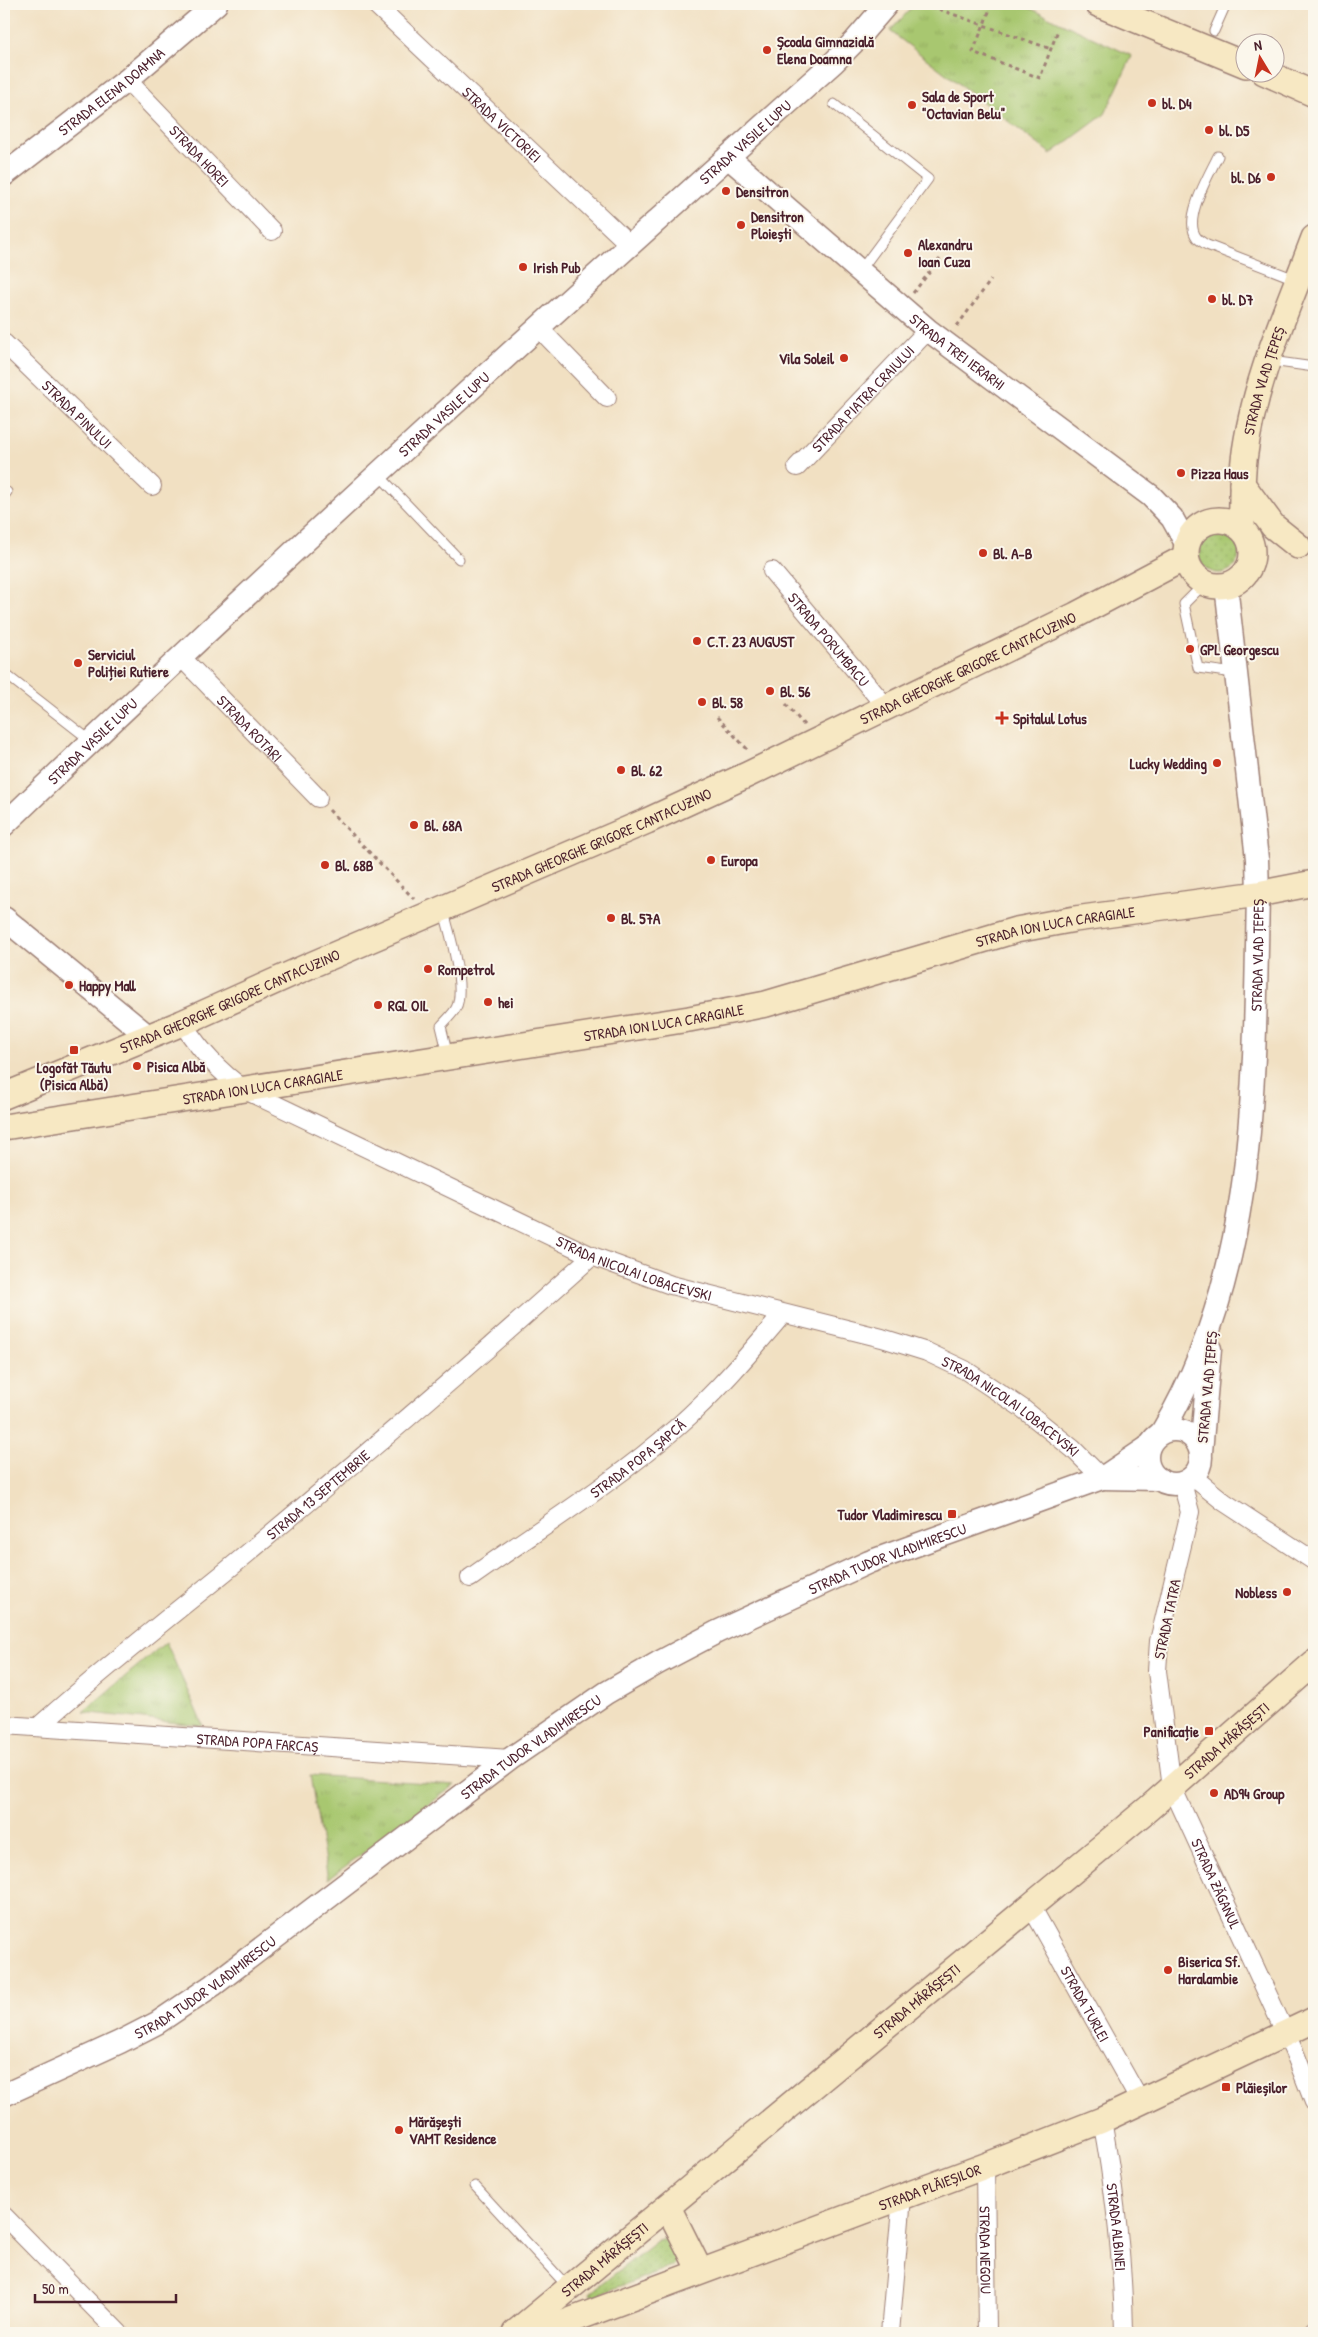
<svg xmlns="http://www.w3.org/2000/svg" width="1318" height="2337" viewBox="0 0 1318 2337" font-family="'Patrick Hand',sans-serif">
<defs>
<pattern id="grass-dots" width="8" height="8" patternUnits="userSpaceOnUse" patternTransform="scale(1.25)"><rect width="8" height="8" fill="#a8c76f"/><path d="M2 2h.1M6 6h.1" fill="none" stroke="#92aa60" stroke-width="1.8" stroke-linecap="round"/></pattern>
<pattern id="park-tufts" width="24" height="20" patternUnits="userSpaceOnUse" patternTransform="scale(1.25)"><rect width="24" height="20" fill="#a8c76f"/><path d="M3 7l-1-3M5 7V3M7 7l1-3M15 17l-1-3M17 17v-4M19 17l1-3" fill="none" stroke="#92aa60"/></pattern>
</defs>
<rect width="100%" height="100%" fill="#fbf7ec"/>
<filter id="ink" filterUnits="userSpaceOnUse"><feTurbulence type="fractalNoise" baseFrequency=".02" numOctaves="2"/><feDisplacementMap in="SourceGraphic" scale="10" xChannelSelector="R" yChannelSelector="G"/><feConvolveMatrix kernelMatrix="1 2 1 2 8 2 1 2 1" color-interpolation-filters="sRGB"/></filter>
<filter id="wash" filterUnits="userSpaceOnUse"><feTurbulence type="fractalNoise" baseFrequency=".0096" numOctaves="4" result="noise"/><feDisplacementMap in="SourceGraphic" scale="20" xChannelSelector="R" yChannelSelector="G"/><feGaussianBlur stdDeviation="1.12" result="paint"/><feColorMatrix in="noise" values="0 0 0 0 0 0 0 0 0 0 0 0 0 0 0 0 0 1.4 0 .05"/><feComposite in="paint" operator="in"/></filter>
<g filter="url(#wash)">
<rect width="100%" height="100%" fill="#f1e0c2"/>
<path fill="url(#grass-dots)" stroke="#79734d" d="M1199 553a20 20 0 1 1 40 0a20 20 0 1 1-40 0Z
M663,2239L668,2241L678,2257L677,2262L673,2266L592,2297L590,2293L658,2240Z"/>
<path fill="url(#park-tufts)" stroke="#79734d" d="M915,4H1021L1132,56L1105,114L1051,154L890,31Z
M166,1642L203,1726L83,1712Z
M310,1775L455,1785L328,1879Z"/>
</g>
<g filter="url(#ink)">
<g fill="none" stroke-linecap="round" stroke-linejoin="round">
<g stroke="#9e8076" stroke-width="11">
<path id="service" d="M1214,31L1226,4
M834,104L928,179L860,271
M1218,156C1209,175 1182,220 1197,238C1200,241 1204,243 1207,245L1295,279
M1271,361L1314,367
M379,475L459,559
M4,495L7,492
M1205,583L1184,604L1198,668L1234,673
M4,673L91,741
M443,909C449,929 466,989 456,1008C453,1014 446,1020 441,1026L448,1055
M475,2186L567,2286"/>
</g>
<g stroke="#9e8076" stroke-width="20">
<g id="minor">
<path id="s1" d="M375,4L629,244"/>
<path id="s2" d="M127,80L272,231"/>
<path d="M538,327L607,398"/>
<path id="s3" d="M4,343L152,486"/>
<path id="s4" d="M797,467L928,330"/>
<path id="s5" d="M772,571L886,707"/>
<path id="s6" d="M181,657L318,798"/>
<path id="s7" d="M182,1023C202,1052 217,1070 245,1090L592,1256L671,1285L882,1338L927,1352L965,1370L1022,1408L1073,1449L1102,1478"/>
<path d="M1193,1477L1224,1502L1314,1561"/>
<path id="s8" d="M1182,1483L1190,1512L1159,1641L1157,1671L1172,1787L1296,2056L1314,2102"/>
<path id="s9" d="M470,1578C539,1529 612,1484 676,1428C715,1394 750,1353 783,1314"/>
<path id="s10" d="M4,1725L510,1759"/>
<path id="s11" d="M38,1727C98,1673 162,1623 225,1572C349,1469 472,1364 592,1256"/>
<path id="s12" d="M1031,1906L1141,2103"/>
<path id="s13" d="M1102,2120C1115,2191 1123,2261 1124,2333"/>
<path id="s14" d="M985,2166L987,2333"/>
<path d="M4,2216L119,2333"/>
<path d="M890,2333L902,2197"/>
<path d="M1314,2333V2330"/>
</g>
</g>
<g stroke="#9e8076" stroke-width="25">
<g id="tertiary">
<path id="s15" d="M728,157L928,330L1151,496L1172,518L1187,545"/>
<path id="s16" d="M4,175L127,80L216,4"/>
<path id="s17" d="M4,825C275,564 554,312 834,62L855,41L887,4"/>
<path d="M4,918L149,1037"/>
<circle cx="1174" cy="1457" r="27"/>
<path id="s18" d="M1162,1432C1259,1269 1254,1077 1258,894L1257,859L1226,585"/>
<path d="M1201,1452L1210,1349"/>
<path d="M1102,1478L1159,1479"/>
<path id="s19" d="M4,2095L120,2042L157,2023L213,1985L510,1759L606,1693L658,1663L717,1632L869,1562L1102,1478L1148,1447"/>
</g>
</g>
<g stroke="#9e8076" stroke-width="28">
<g id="secondary">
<path d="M1098,4L1246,65"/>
<path d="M1264,72L1314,94"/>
<path d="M1242,484L1273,526L1298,546"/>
<circle cx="1219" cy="553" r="33"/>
<path id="s20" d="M1242,529C1242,506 1241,483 1244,460C1253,383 1287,310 1314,238"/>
<path id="s21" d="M4,1096L182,1023L311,965L647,821L749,774L1076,615L1186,557"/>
<path id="s22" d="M4,1127L689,1019L766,1004L1016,930L1075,919L1258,894L1314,883"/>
<path d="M668,2207L700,2271"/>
<path id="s23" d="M515,2333L1149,1808L1314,1663"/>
<path id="s24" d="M537,2333L985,2166L1102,2120L1314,2020"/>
</g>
</g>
<path stroke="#9e8076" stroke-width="3" stroke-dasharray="4 4" stroke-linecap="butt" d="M924,4L1051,49
M992,4L973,52L1040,78L1058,30
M913,293L940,259
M957,326L991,280
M786,704L804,725
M717,717L749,751
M329,810L414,899"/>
<use href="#service" stroke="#fff" stroke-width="9"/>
<use href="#minor" stroke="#fff" stroke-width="18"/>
<use href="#tertiary" stroke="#fff" stroke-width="22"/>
<use href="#secondary" stroke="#f7e8c3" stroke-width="25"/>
</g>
</g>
<g fill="#c8321e" stroke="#fbf7ec" stroke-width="2">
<circle cx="767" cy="50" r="5"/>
<circle cx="1152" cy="103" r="5"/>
<circle cx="912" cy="105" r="5"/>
<circle cx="1209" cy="130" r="5"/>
<circle cx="1271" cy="177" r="5"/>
<circle cx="726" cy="191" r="5"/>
<circle cx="741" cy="225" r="5"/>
<circle cx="908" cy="253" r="5"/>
<circle cx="523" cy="267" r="5"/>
<circle cx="1212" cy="299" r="5"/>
<circle cx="844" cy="358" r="5"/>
<circle cx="1181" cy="473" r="5"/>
<circle cx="983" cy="553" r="5"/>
<circle cx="697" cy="641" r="5"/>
<circle cx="1190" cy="649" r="5"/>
<circle cx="78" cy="663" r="5"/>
<circle cx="770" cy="691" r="5"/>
<circle cx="702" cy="702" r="5"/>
<path d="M999.5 710.5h5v5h5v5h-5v5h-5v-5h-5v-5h5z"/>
<circle cx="1217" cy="763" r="5"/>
<circle cx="621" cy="770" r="5"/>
<circle cx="414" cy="825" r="5"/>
<circle cx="711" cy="860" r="5"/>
<circle cx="325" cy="865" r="5"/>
<circle cx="611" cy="918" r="5"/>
<circle cx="428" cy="969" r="5"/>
<circle cx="69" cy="985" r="5"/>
<circle cx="488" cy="1002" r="5"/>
<circle cx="378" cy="1005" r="5"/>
<rect x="69" y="1045" width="10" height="10" rx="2.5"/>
<circle cx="137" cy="1066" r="5"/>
<rect x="947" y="1509" width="10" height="10" rx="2.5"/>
<circle cx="1287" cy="1592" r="5"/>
<rect x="1204" y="1726" width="10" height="10" rx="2.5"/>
<circle cx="1214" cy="1793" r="5"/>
<circle cx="1168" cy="1970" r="5"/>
<rect x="1221" y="2082" width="10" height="10" rx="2.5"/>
<circle cx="399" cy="2130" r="5"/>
</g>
<g text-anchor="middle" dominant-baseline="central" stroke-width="4" stroke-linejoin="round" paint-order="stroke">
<g font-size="15" font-weight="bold" fill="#4a1f2b" stroke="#fbf7ec" text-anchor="start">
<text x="777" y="41">Școala Gimnazială<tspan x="777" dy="17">Elena Doamna</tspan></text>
<text x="922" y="96">Sala de Sport<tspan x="922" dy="17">"Octavian Belu"</tspan></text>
<text x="1162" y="103">bl. D4</text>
<text x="1219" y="130">bl. D5</text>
<text x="1261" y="177" text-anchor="end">bl. D6</text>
<text x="736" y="191">Densitron</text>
<text x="751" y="216">Densitron<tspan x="751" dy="17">Ploiești</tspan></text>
<text x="918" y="244">Alexandru<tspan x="918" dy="17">Ioan Cuza</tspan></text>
<text x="533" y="267">Irish Pub</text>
<text x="1222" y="299">bl. D7</text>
<text x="834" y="358" text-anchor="end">Vila Soleil</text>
<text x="1191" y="473">Pizza Haus</text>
<text x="993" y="553">Bl. A-B</text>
<text x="707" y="641">C.T. 23 AUGUST</text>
<text x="1200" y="649">GPL Georgescu</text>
<text x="88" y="654">Serviciul<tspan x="88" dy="17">Poliției Rutiere</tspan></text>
<text x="780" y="691">Bl. 56</text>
<text x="712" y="702">Bl. 58</text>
<text x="1013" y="718">Spitalul Lotus</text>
<text x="1207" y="763" text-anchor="end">Lucky Wedding</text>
<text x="631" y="770">Bl. 62</text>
<text x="424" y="825">Bl. 68A</text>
<text x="721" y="860">Europa</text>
<text x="335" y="865">Bl. 68B</text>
<text x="621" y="918">Bl. 57A</text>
<text x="438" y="969">Rompetrol</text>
<text x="79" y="985">Happy Mall</text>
<text x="498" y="1002">hei</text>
<text x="388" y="1005">RGL OIL</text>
<text x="147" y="1066">Pisica Albă</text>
<text x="74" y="1067" text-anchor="middle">Logofăt Tăutu<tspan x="74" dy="17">(Pisica Albă)</tspan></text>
<text x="942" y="1514" text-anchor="end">Tudor Vladimirescu</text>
<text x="1277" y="1592" text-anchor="end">Nobless</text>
<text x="1199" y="1731" text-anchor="end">Panificație</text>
<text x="1224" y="1793">AD94 Group</text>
<text x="1178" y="1961">Biserica Sf.<tspan x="1178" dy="17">Haralambie</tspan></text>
<text x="1236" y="2087">Plăieșilor</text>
<text x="409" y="2121">Mărășești<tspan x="409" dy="17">VAMT Residence</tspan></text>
</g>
<g font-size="15" fill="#4a1f2b" stroke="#fbf7ec">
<text stroke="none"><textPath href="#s16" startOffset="136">STRADA ELENA DOAMNA</textPath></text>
<text stroke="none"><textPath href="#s1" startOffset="175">STRADA VICTORIEI</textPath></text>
<text stroke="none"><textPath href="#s17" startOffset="1008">STRADA VASILE LUPU</textPath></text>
<text stroke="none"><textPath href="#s2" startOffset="105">STRADA HOREI</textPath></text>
<text stroke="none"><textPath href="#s15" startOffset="301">STRADA TREI IERARHI</textPath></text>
<text stroke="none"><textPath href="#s20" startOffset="151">STRADA VLAD ȚEPEȘ</textPath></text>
<text stroke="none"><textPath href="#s4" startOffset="95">STRADA PIATRA CRAIULUI</textPath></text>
<text stroke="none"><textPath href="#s17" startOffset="602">STRADA VASILE LUPU</textPath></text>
<text stroke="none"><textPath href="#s3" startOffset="102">STRADA PINULUI</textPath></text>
<text stroke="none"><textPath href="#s5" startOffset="89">STRADA PORUMBACU</textPath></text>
<text stroke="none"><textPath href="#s21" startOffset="1055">STRADA GHEORGHE GRIGORE CANTACUZINO</textPath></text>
<text stroke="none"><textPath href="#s6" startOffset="99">STRADA ROTARI</textPath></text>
<text stroke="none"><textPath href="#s17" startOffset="122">STRADA VASILE LUPU</textPath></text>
<text stroke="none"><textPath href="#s21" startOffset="650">STRADA GHEORGHE GRIGORE CANTACUZINO</textPath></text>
<text stroke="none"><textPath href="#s22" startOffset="1072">STRADA ION LUCA CARAGIALE</textPath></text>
<text stroke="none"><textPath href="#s18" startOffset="492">STRADA VLAD ȚEPEȘ</textPath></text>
<text stroke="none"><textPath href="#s21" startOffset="245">STRADA GHEORGHE GRIGORE CANTACUZINO</textPath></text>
<text stroke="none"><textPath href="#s22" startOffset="668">STRADA ION LUCA CARAGIALE</textPath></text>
<text stroke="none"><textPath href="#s22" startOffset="262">STRADA ION LUCA CARAGIALE</textPath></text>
<text stroke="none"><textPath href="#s7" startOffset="521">STRADA NICOLAI LOBACEVSKI</textPath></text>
<text transform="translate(1207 1387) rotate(-85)">STRADA VLAD ȚEPEȘ</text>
<text stroke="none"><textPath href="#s7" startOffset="926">STRADA NICOLAI LOBACEVSKI</textPath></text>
<text stroke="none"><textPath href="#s9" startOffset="206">STRADA POPA ȘAPCĂ</textPath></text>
<text stroke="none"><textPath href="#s11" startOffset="364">STRADA 13 SEPTEMBRIE</textPath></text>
<text stroke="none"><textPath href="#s19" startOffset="1039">STRADA TUDOR VLADIMIRESCU</textPath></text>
<text transform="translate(1167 1619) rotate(-78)">STRADA TATRA</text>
<text stroke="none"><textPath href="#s23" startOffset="926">STRADA MĂRĂȘEȘTI</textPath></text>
<text stroke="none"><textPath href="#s10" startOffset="254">STRADA POPA FARCAȘ</textPath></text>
<text stroke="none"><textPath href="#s19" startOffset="634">STRADA TUDOR VLADIMIRESCU</textPath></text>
<text stroke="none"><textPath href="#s8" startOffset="416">STRADA ZĂGANUL</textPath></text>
<text stroke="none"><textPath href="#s19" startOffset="229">STRADA TUDOR VLADIMIRESCU</textPath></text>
<text stroke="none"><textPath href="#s23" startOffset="521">STRADA MĂRĂȘEȘTI</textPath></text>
<text stroke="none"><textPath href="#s12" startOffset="112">STRADA TURLEI</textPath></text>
<text stroke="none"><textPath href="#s24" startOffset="419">STRADA PLĂIEȘILOR</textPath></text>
<text stroke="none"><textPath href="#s13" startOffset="108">STRADA ALBINEI</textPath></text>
<text stroke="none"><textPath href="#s14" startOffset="84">STRADA NEGOIU</textPath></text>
<text stroke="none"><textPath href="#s23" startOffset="116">STRADA MĂRĂȘEȘTI</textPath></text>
</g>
</g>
<rect width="1318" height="2337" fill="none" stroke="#fbf7ec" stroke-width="20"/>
<g transform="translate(1260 58) rotate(350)"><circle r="24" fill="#fbf7ec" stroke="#b4a19f"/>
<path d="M0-4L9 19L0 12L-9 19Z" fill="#c8321e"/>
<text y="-8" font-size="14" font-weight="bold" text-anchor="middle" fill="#4a1f2b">N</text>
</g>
<path d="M35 2294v8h141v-8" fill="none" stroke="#4a1f2b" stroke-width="2.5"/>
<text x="42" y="2294" font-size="15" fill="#4a1f2b" stroke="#fbf7ec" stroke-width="4" paint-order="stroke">50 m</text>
</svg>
